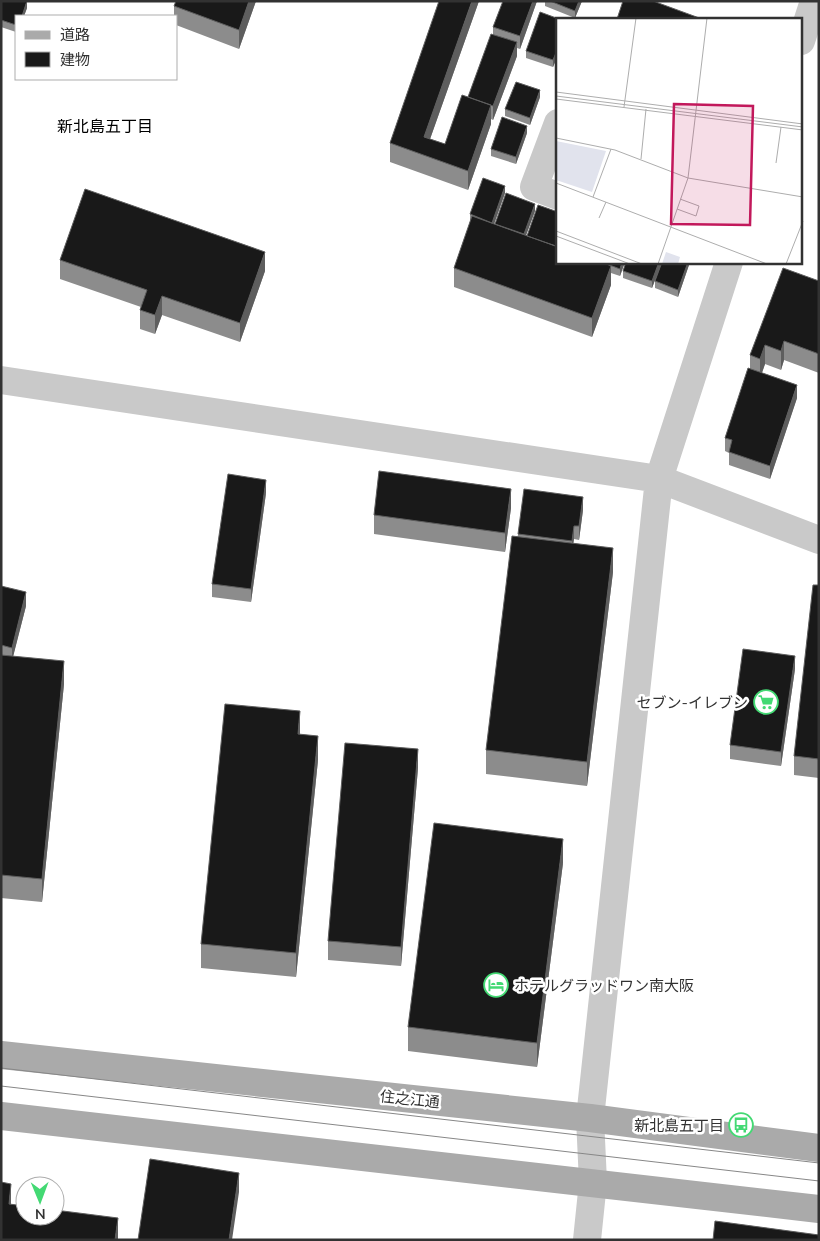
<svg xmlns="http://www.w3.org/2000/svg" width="820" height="1241" viewBox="0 0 820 1241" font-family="Mulish,'Noto Sans JP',sans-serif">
<rect width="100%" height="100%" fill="#fff"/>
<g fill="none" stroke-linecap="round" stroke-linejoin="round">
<path stroke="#c9c9c9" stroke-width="28" d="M801,41L814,1
M558,123L534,187L558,196
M1,380L659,479L819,540
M590,1118L659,479L729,262"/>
<path stroke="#c9c9c9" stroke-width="28" d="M587,1240L593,1182L590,1118"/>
<path stroke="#aaa" stroke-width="28" d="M1,1055L590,1118L819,1148
M1,1116L819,1209"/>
<path stroke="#878787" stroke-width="1" d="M1,1068L819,1163
M1,1086L819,1181"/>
</g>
<path fill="#8c8c8c" d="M1,1L27,8L24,16H16V32L1,27Z
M256,1L239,49L176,25V16H174V6Z
M479,1L430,139L445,144L468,97L493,34V27L537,1L520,49L517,48V56L493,120L491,119V124L468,190L390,162V143Z
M545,1H582L575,18L545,6Z
M558,19V55L553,67L526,58V51Z
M540,97L530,125L505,116V109Z
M527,133L516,164L491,156V149Z
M505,193L494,224L535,211L526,235L558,262H625L620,276L611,273V285L592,337L454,287V268L470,222V214Z
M60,260L265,271L240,342L162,315L155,334L140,329V310L141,307L60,279Z
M626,262H662L652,288L623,278V271Z
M662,262H690L678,297L655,288V281Z
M819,281V373L784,360L781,370L765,364L762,373L797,398L770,479L729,465V453L725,451V438L750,369V355Z
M266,493L251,602L212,597V584Z
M511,508L505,552L374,534V515Z
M583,510L579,540L574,539L573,543L613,572L587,786L486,774V750L518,534Z
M819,585V778L794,775V756Z
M1,586L26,606L13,656L64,684L42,902L1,898Z
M795,669L781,766L730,759V745Z
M318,760L296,977L201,968V944Z
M418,768L401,966L328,960V941Z
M563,863L537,1067L408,1051V1027Z"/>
<path fill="#5e5e5e" d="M27,1V8L24,16H22Z
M249,1H256L239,49V30Z
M472,1H479L424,156V137Z
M533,1H537L520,49V36Z
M579,1H582L575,18V11Z
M517,42V56L493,120V106Z
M558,48V55L553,67V60Z
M540,90V97L530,125V118Z
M491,105V124L468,190V171Z
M527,126V133L516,164V157Z
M505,186V193L492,230V223Z
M535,204V211L524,241V234Z
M265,252V271L240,342V323Z
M622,262H625L620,276V269Z
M659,262H662L652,288V281Z
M688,262H690L678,297V290Z
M611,266V285L592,337V318Z
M162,296V315L155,334V315Z
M784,341V360L781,370V351Z
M765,345V364L760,378V359Z
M797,385V398L770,479V466Z
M266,480V493L251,602V589Z
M511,489V508L505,552V533Z
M583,497V510L579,540V526Z
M574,526V539L572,554V541Z
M613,548V572L587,786V762Z
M26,592V606L12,661V648Z
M795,656V669L781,766V752Z
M64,661V684L42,902V879Z
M300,711V735L298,734Z
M318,736V760L296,977V953Z
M418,749V768L401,966V947Z
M563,839V863L537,1067V1043Z
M239,1173V1192L232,1240H229Z
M11,1184V1207L9,1204Z
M118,1218V1240H115Z"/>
<path fill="#191919" stroke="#5e5e5e" d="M1,1H27L22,16H16V25L1,20Z
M176,1H249L239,30L174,6Z
M439,1H472L424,137L445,144L462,95L491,105L468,171L390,143Z
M503,1H533L520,36L493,27Z
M550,1H579L575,11Z
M623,1H653L702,19H617Z
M540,12L559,19H558V48L553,60L526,51Z
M491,34L517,42L493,106L468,97Z
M516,82L540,90L530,118L505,109Z
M502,117L527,126L516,157L491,149Z
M483,178L505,186L492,223L470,214Z
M85,189L265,252L240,323L162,296L155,315L140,310L147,290L60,260Z
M506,193L535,204L524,234L495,224Z
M538,205L558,212V242L556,246L527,236Z
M472,216L558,247V262H602L611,266L592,318L454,268Z
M602,262H622L620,269Z
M626,262H659L652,281L623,271Z
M662,262H688L678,290L655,281Z
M783,268L819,281V354L784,341L781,351L765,345L760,359L750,355Z
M748,368L797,385L770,466L729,452L732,440L725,438Z
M379,471L511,489L505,533L374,515Z
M228,474L266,480L251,589L212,584Z
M524,489L583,497L579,526H574L572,541L518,534Z
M512,536L613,548L587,762L486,750Z
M813,585H819V759L794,756Z
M1,586L26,592L12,648L1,645Z
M743,649L795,656L781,752L730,745Z
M1,655L64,661L42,879L1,875Z
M225,704L300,711L298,734L318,736L296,953L201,944Z
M345,743L418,749L401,947L328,941Z
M434,823L563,839L537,1043L408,1027Z
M150,1159L239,1173L229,1240H138Z
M1,1182L11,1184L9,1204L25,1206V1216H55V1210L118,1218L115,1240H1Z
M715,1221L819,1235V1240H713Z"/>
<defs>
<g id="supermarket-ring" transform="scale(1.25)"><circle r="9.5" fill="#fff" stroke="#43d973" stroke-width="1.5"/><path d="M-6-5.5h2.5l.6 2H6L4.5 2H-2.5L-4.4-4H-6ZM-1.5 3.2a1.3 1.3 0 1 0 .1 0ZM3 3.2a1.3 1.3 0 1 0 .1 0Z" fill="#43d973"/></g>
<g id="hotel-ring" transform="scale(1.25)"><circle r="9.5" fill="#fff" stroke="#43d973" stroke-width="1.5"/><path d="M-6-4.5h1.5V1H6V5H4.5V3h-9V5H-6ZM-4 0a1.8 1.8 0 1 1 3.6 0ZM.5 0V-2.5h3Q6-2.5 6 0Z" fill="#43d973"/></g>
<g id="bus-ring" transform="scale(1.25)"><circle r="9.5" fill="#fff" stroke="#43d973" stroke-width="1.5"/><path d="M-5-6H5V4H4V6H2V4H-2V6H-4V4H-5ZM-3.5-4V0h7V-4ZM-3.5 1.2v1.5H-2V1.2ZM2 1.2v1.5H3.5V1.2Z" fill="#43d973"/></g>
</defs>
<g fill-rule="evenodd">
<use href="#supermarket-ring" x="766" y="702"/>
<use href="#hotel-ring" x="496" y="985"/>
<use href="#bus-ring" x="741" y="1125"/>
</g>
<g text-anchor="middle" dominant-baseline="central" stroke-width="5" stroke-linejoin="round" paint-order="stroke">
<g font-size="15" fill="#323232" stroke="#fff" text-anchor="end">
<text x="748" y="702">セブン-イレブン</text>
<text x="514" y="985" text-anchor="start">ホテルグラッドワン南大阪</text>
<text x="724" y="1125">新北島五丁目</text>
</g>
<g font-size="15" fill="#323232" stroke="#fff">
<text transform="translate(410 1099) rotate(6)">住之江通</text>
</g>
<g font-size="16" fill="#000" stroke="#fff">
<text x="105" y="126">新北島五丁目</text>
</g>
</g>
<g transform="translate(556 18)">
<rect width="246" height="246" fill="#fff"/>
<path d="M0,123L50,133L36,174L0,162ZM110,234L124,239L122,246H106Z" fill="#e1e3ed"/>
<path fill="none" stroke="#adadad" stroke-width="1" d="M0,74L247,106M0,78L247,109M0,81L247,112M68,89L80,0M0,120L59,132L132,160L247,179M85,141L90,91M220,145L225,109M0,165L211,246M37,179L55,131M121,191L140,198L143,188L124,181M43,200L50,184M0,213L86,246M0,218L74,246M102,246L132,160L151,0M230,246L247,203"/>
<path fill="#c2185b" fill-opacity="0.15" stroke="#c2185b" stroke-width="2.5" d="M118,86L197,88L194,207L115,206Z"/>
<rect width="246" height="246" fill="none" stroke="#323232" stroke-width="2.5"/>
</g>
<rect width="820" height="1241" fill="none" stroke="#323232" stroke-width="5"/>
<rect x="15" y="15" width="162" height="65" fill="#ffffff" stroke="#adadad"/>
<rect x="25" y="31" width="25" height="8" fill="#aaaaaa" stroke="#adadad"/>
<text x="60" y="40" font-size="15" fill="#323232">道路</text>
<rect x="25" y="52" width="25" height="15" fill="#191919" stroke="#adadad"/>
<text x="60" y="65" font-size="15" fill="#323232">建物</text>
<g transform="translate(40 1201) rotate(179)"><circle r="24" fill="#ffffff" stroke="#adadad"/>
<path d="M0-4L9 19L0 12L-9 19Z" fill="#43d973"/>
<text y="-8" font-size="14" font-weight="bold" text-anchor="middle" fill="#323232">N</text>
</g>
</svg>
